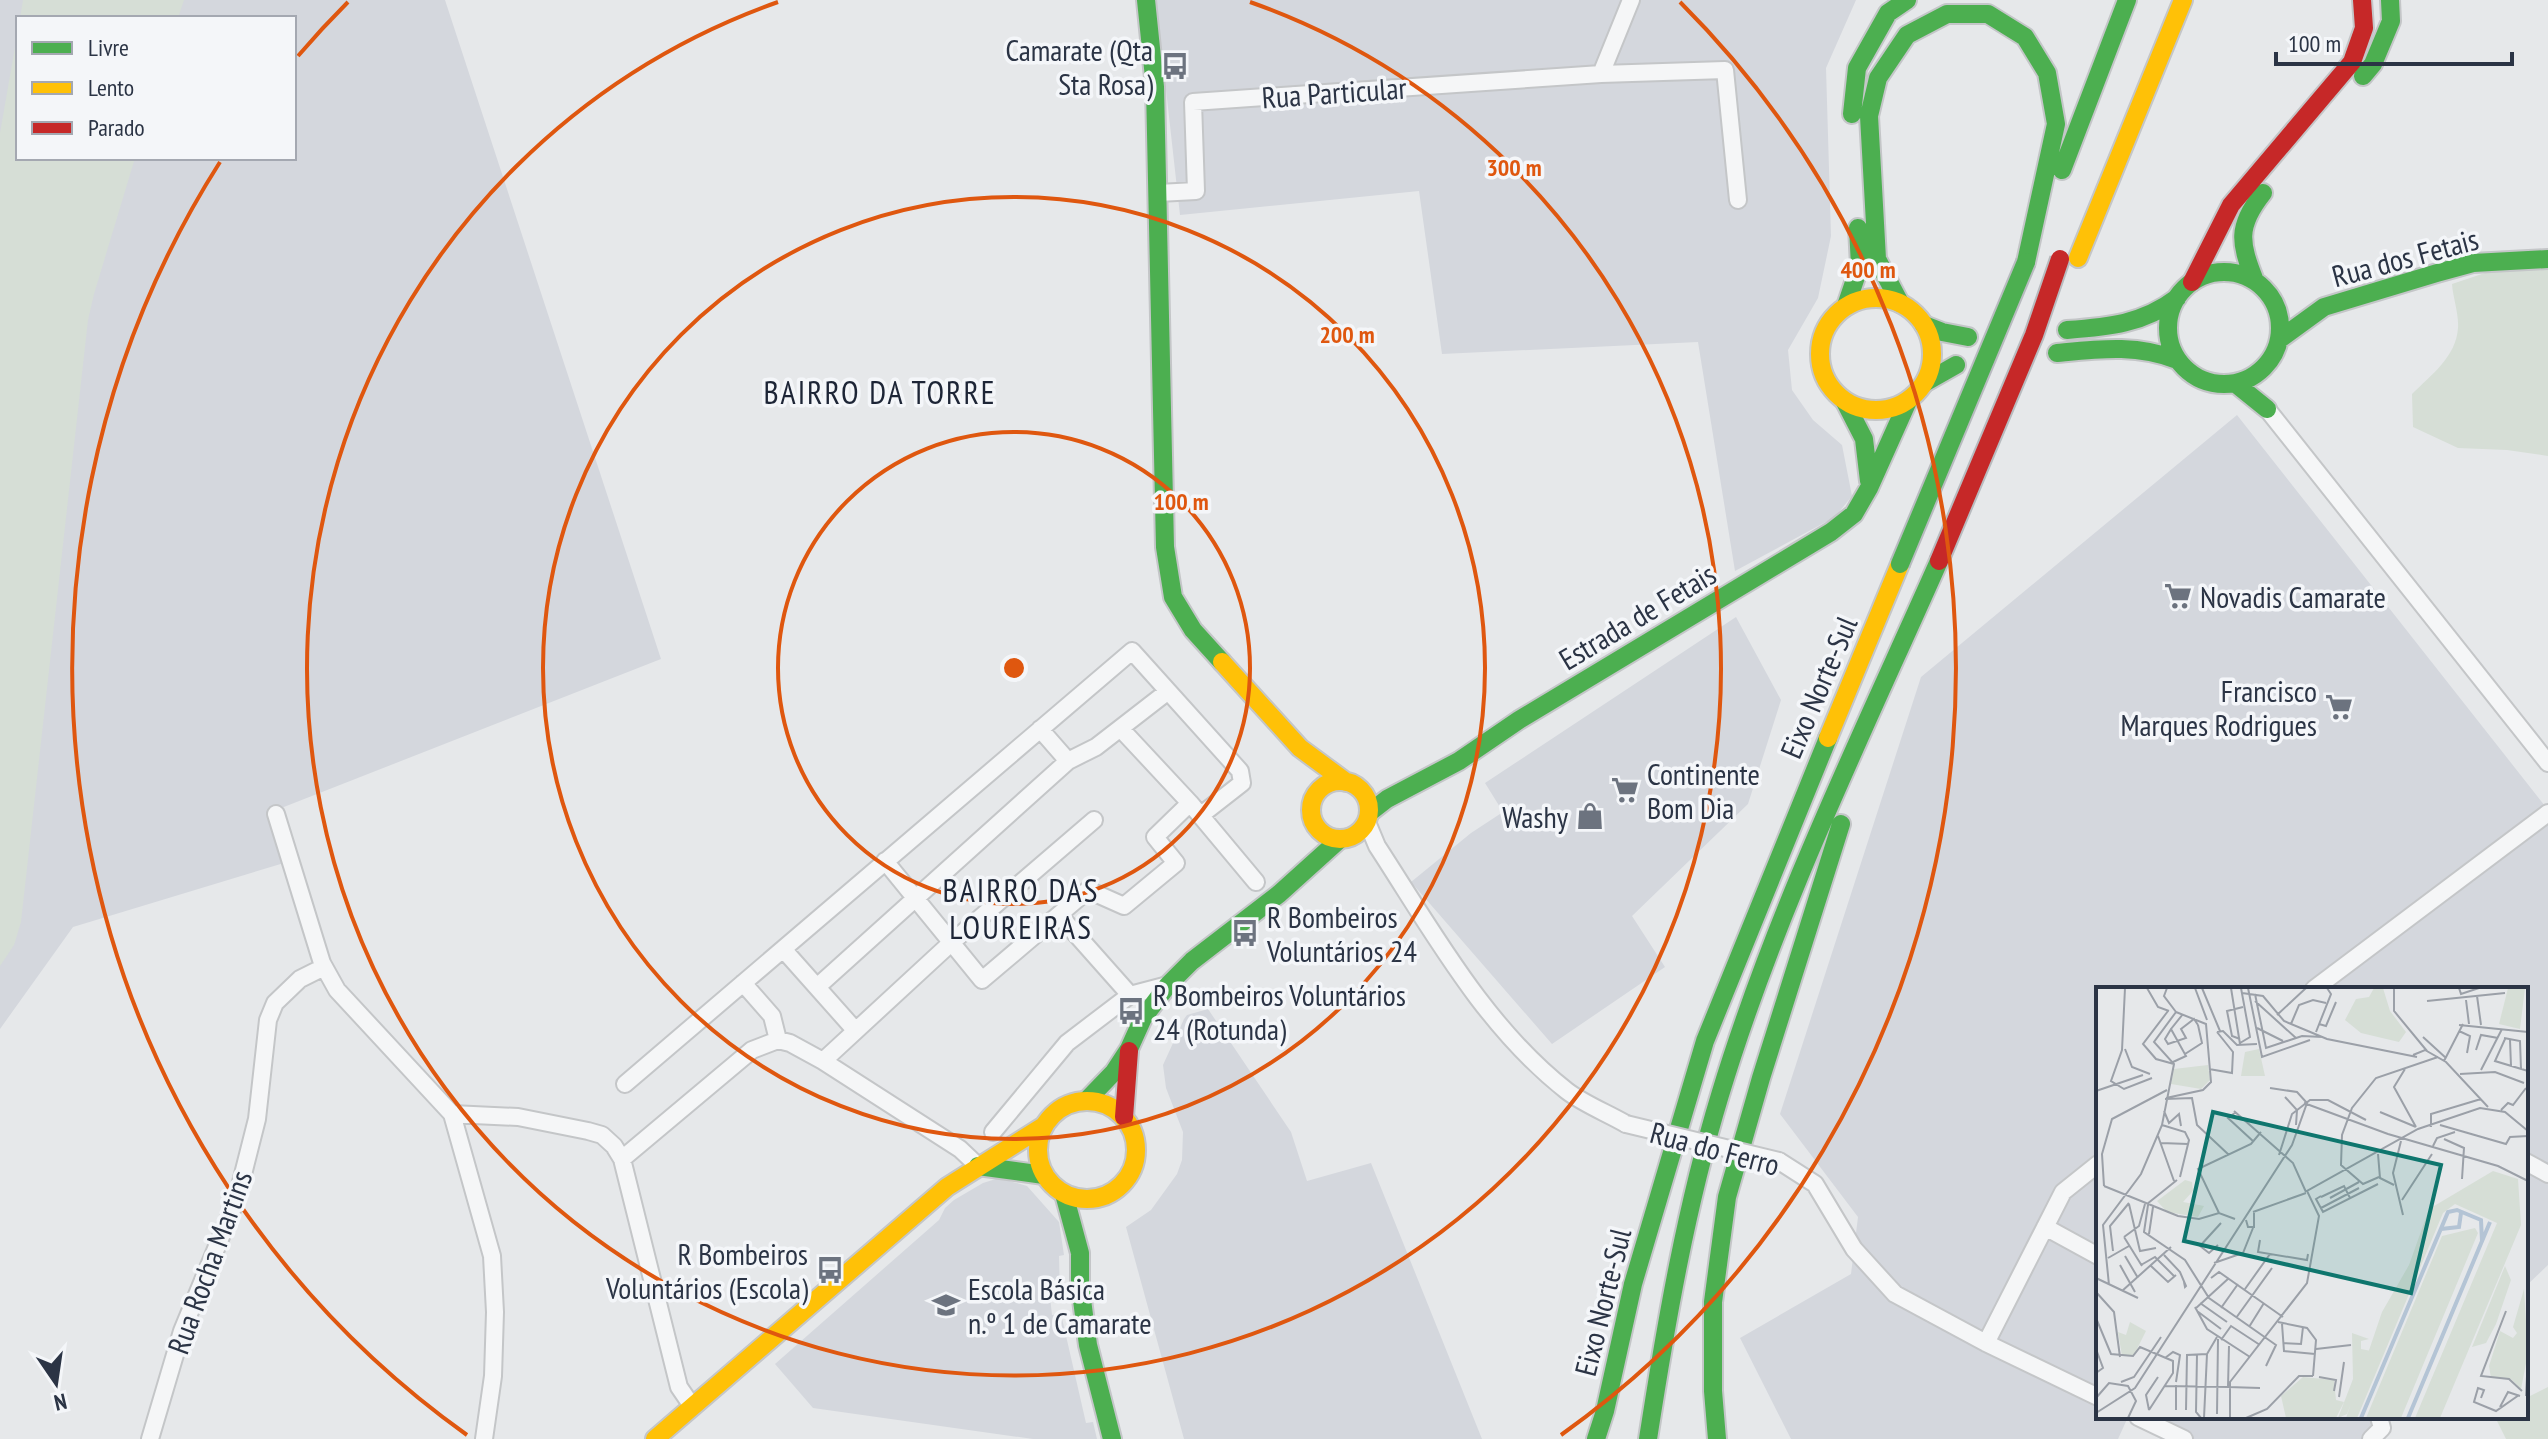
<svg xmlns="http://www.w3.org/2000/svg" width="2548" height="1439" viewBox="0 0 2548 1439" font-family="'PT Sans Narrow',sans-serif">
<rect width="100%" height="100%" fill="#e6e8ea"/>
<path fill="#d4d7dd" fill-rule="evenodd" d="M0,0H445L661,659L266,814L284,863L73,927L0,1029ZM18,18H294V158H18Z
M1156,0H1856L1826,68L1831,236L1818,298L1788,350L1792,390L1813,420L1842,445L1852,496L1835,517L1735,571L1698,342L1442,354L1419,191L1180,215Z
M2237,415L2545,806L2548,804V1265L2526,1286V989H2098V1417H2128L2118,1439H1791L1740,1338L1851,1274L1858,1217L1780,1114L1921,677Z
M1736,617L1781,700L1748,804L1632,916L1665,967L1552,1044L1411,882L1471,833L1503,812L1485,783Z
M1208,1009L1291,1132L1307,1181L1371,1163L1482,1439H1184L1126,1227L1151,1210L1177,1174L1182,1160L1183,1132L1166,1088L1163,1065L1184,1019L1187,1015Z
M999,1178L1027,1186L1059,1222L1064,1255L1059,1256L1060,1296L1050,1297L1052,1315L1061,1314L1086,1423L1093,1422L1097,1439H1033L813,1408L775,1364L939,1220L945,1208L954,1200L983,1183Z
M2150,1417H2392L2368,1439H2190Z"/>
<path fill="#d6ded6" d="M23,0H184L178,18H20Z
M18,30V158H135L94,294L88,320L21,922L14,945L0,966V133Z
M2509,265H2548V456L2507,450L2458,448L2413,427L2412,394C2431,375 2456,357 2458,328C2459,314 2453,298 2452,284Z
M2548,1387V1439H2506L2495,1417H2526V1398Z"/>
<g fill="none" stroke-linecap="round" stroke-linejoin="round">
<g stroke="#c4c6c8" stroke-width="20">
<path id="street" d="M1601,74L1631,0
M1158,193L1196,191L1193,102L1601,74L1725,70L1738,200
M2267,409L2548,763
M1040,729L1068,761
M1121,729L1190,803L1256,882
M276,814L322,963L337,990L452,1114L492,1256L495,1312L493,1376L484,1439
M1367,822L1377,846C1433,932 1485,1027 1567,1091C1584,1104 1607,1113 1626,1124
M885,861L982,980L1088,890L1124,906L1176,863L1155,837L1190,803
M1059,915L1130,995
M783,949L855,1030
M743,983L772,1016L778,1040
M817,987L1068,761L1096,747L1167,692
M2314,989L2548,813
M823,1061L952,942L1094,820
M625,1084L1132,651L1240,771L1242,783L1201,815
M452,1114L518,1117L588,1131L602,1135L614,1146L622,1159L679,1387L692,1406
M993,1132L1067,1043L1130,995L1168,985
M622,1159L752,1050L778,1040L790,1043L823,1061L960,1149L978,1166
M1779,1161L1815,1184L1854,1249L1895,1294L1986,1343L2098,1397
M2526,1162L2548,1174
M2045,1227L2098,1256
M1986,1343L2063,1192L2098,1164
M2138,1417L2184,1439
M150,1439L182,1331L237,1198L257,1119L268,1020L275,1003L300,979L324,967
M2371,1439L2382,1428L2379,1417"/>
</g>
<g stroke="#c4c6c8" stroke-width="22">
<path id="fast" d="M1146,0L1155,87L1165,547L1173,597L1193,630L1222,662
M2363,76L2373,64L2391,21L2390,0
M1852,114L1857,68L1888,13L1907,0
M2062,170L2127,0
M2168 328a56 56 0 1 1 112 0a56 56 0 1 1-112 0Z
M2255,281C2240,243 2236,227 2263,193
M1900,303L1877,259L1869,116L1878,78L1907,35L1947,14H1988L2025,37L2047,73L2056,124L2026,262
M1846,306L1860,265L1858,228
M1924,325L1942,332L1968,337
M2067,330C2108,327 2143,324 2177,298
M2280,339L2324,307L2437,273L2473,263L2548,259
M2057,353C2099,349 2137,344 2177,360
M1926,382L1956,365
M2236,384L2267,409
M1845,402L1864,439L1869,481
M1369,813L1387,799L1459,761L1519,720L1831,532L1854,514L1869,488L1908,401
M1087,1100L1114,1072L1129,1049L1143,1018L1168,985L1192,961L1279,894L1340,839
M978,1166L1044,1175
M1064,1194L1080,1253V1285L1088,1345L1112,1439
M1596,1439L1605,1411L1633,1284L1705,1041L1828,738
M1648,1439C1666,1323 1686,1207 1720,1095C1776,910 1861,737 1939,561
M1717,1439L1713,1391V1302L1727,1197L1761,1078L1841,824"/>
</g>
<g stroke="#c4c6c8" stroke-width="22">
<path id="slow" d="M2078,258L2183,0
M1820 354a56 56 0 1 1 112 0a56 56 0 1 1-112 0Z
M1222,662L1300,748L1346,782
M1828,738L1900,564
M1311 810a29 29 0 1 1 58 0a29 29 0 1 1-58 0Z
M1038 1150a49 49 0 1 1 98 0a49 49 0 1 1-98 0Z
M655,1439L947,1187L1042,1127"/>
</g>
<g stroke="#c4c6c8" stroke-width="22">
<path id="jam" d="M2192,282L2231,205L2352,62L2364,28L2362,0
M1124,1117L1129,1051"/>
</g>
<use href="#street" stroke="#f5f6f7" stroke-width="16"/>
<use href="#fast" stroke="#4caf50" stroke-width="18"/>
<use href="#slow" stroke="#ffc107" stroke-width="18"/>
<use href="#jam" stroke="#c62828" stroke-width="18"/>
<g stroke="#c4c6c8" stroke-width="20" stroke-linecap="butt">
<path id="street-bridge" d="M1626,1124L1779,1161"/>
</g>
<g stroke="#b8bbbf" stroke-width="22" stroke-linecap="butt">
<path id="fast-bridge" d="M1900,564L2026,262"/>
</g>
<g stroke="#b8bbbf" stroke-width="22" stroke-linecap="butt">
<path id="jam-bridge" d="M1939,561L2034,335L2060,259"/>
</g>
<use href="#street-bridge" stroke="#f5f6f7" stroke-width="16"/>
<use href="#fast-bridge" stroke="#4caf50" stroke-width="18"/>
<use href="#jam-bridge" stroke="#c62828" stroke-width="18"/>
</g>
<g fill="none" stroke="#df570f" stroke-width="4">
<circle cx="1014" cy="668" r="236"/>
<circle cx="1014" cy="668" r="471"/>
<path d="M1250 2A707 707 0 1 1 778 2"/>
<path d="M467 1435A942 942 0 0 1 220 162M298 56A942 942 0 0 1 348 2M1680 2A942 942 0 0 1 1561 1435"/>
</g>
<defs>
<g id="bus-bare" transform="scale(2.16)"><path d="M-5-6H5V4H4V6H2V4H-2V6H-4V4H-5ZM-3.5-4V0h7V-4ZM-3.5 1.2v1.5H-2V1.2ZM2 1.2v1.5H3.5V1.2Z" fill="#6c737f" stroke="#f4f6f9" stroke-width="2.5" paint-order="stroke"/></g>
<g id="supermarket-bare" transform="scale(2.16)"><path d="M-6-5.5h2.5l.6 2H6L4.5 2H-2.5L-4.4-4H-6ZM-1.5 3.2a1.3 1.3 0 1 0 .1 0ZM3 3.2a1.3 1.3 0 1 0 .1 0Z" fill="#6c737f" stroke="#f4f6f9" stroke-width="2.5" paint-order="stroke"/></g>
<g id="shop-bare" transform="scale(2.16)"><path d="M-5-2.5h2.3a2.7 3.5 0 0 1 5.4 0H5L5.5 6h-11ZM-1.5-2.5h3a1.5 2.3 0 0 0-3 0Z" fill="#6c737f" stroke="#f4f6f9" stroke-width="2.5" paint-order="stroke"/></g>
<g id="school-bare" transform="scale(2.16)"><path d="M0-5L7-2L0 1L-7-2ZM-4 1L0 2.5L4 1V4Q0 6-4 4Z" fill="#6c737f" stroke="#f4f6f9" stroke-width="2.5" paint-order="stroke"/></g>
</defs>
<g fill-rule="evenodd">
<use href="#bus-bare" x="1175" y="66"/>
<use href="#supermarket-bare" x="2178" y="596"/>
<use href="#supermarket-bare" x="2339" y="707"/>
<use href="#supermarket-bare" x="1625" y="790"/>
<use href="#shop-bare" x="1590" y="816"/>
<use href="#bus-bare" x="1245" y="933"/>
<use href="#bus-bare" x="1131" y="1011"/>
<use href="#bus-bare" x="830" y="1270"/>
<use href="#school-bare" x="946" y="1305"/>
</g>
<g text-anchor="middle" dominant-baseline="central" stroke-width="7" stroke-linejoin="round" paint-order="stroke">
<g font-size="30" fill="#2b3445" stroke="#f4f6f9" text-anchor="start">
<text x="1153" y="49" text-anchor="end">Camarate (Qta<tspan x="1153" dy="34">Sta Rosa)</tspan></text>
<text x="2200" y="596">Novadis Camarate</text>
<text x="2317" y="690" text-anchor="end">Francisco<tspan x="2317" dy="34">Marques Rodrigues</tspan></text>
<text x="1647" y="773">Continente<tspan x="1647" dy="34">Bom Dia</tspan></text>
<text x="1568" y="816" text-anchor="end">Washy</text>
<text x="1267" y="916">R Bombeiros<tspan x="1267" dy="34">Voluntários 24</tspan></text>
<text x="1153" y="994">R Bombeiros Voluntários<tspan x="1153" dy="34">24 (Rotunda)</tspan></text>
<text x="808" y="1253" text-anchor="end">R Bombeiros<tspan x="808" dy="34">Voluntários (Escola)</tspan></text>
<text x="968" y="1288">Escola Básica<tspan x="968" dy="34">n.º 1 de Camarate</tspan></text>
</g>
<g font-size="30" fill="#2b3445" stroke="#f4f6f9">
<text transform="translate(1334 92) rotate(-4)">Rua Particular</text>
<text transform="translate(2405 257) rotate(-15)">Rua dos Fetais</text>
<text transform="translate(1637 616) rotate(-31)">Estrada de Fetais</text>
<text transform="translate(1818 687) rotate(-67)">Eixo Norte-Sul</text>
<text transform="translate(1715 1148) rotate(15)">Rua do Ferro</text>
<text transform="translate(209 1262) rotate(-70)">Rua Rocha Martins</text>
<text transform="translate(1602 1302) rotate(-76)">Eixo Norte-Sul</text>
</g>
<g font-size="32" letter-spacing="2" fill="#1d2536" stroke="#f4f6f9">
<text x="880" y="392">BAIRRO DA TORRE</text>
<text x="1021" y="890">BAIRRO DAS<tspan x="1021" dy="37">LOUREIRAS</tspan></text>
</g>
</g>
<g transform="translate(2096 987)">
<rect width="432" height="432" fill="#e6e8ea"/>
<path d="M278,1H287L294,24L310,45L303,55L265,46L249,33L260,12L273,10ZM412,1H429L424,42L403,37ZM163,62L169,89H145L149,65ZM112,78L114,93L105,102L75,97L78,82ZM397,184L422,192L425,238L344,431H319L401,236L359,217L347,226L261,431H250L286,325L313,278L333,222ZM89,193L96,195L97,204L87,215L108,219L102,230L71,225L61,214ZM379,241L382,246L305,431H270L346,249ZM409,279L415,293L400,337L390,356L376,360ZM428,302L432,366L425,402L415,392L395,391L393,379L404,344L417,351L421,346L417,340ZM34,335L50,344L38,368L26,369L22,345L30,348ZM256,346L273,352L265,354V362L275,364L251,427L242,431L257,392ZM207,390L238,393L240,413L248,415L240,431H190L185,409Z" fill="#d6ded6"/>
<path fill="none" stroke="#b4c4d5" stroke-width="4" d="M345,242L363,240L365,226M265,431L352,225L361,223L385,233L386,254M312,431L394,235"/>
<path fill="none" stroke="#9ba0a8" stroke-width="2" d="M29,1L26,63L15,94L28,102L56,91M51,1L62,20L73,24M71,1L68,9L80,25M99,1L111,33M106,1L124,44M135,1L144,57M152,1L166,70L214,53M298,1V24L331,64M363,1L365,7L383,1M146,6L167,9L188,34L231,52L321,70M159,7L170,61L206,49L227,50M381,9L385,38M370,13L373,37M159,14L200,51M331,14L409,6M72,24L47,57L60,72L78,77M181,28L210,1M195,37L203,18L217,13L230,16M223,37L230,39L240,15M363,38L432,45M161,41L187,54M75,42L69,52L72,57L90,51L85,42L98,32L102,38M363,44L374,49L371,66M121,45L127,44L141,58L161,57M220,45L235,7L231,1M327,50L350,71M408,51L424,54L425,82M144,52L136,49L131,24L147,20M409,52L399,74L432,84M414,53L415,79M144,56L154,50L145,1M29,62L36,80L54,87M380,63L385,48L402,51M89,67L106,56L102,38M317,68L329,63L350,75L392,120M348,74L367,37M77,75L90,69L75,42L87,27M113,82L136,86L137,65L121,45M309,82L298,100L320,140M385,83L406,42M364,87L399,85L428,96M0,104L47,88M189,110L201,123L200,138M70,111L107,103L115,95L110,37L80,25M69,112L96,111L101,138L133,168M208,116L292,147L402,179L432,194M405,123L412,116L417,118L430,101M68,124L73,136L83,127L85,139M138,124L197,176L210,205M140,125L132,131L158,155M284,125L320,140M66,138L89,145L93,153L84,190M344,138L410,157L414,150L432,149M335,140V127L385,112M62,149L78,194M348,152L368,161L366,192M305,154L297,186L307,228M65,156L92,157M337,159L341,151L359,145M282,167L284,191L298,198M183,168L196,127L214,113H232L270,133M283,190L267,197L245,178L246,148L256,121L280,91L342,70M8,199L82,229L103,232L123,226L139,232M8,199L6,167L16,132L71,103M225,209L220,212L227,225L282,197M225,210L248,199L254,211M234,211L263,195M306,213L336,167M33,217L44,264L60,261M51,217L81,193M52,218L48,245L89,273L113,311L180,358L170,379M225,221L263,201M157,225L210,206M123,226L102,182L155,157L165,145M150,233L152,240H158V226M53,247L57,220M28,250L43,239L49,217M28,250L46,279M164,253L162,265L211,273L212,267M122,258L113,266L104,259L125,236M17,264L14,239L33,216M68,268L84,285L90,299L89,300L88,295M29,269L42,291M12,271L33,259M118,276L147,266L157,241M24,278L39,305M45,278L59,270L79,290M55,279L72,295L80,288M0,291L42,311M115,291L123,285L187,330M13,298L7,238L45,187L66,138L78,77L58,55L80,25M149,302L174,267M26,304L75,260M0,305L18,325L24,370M104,316L131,335M99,320L111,342L154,370M125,321L142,297M99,322L133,291M101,324L125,342M410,324L385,389L413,392L426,404M0,331L15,367L37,369L44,360L77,374V386L53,423M140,331L176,281M182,335L211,341L220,353L217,389M186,337L188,364L219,367M153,340L168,316M125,353L135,339L164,358M187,356L205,357L207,340M0,362L7,381L0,386M220,362L255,358M101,367L100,425L105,431M69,371L77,365L84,368L80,395M223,390L240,393L238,404M25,395L38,390L65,350M69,399L132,400L133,359M132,400L164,401M430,409L432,370M243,410L248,375M0,411L13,396L32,399L40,414L32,431M385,411L388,403L382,401L378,415L400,424L423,408M404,420L412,405L424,409M53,423L50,408L62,390M80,423V398M90,423L91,368L111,367M0,426L39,401L196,158L211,116L201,105L174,101M121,427L122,352M108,431L111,367L121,350M134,431V395L211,296L223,229L211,204L322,142L384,121L409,125L432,144M150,431L171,422L203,389H217"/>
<path fill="#0f766e" fill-opacity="0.15" stroke="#0f766e" stroke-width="4" d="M117,125L345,178L315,306L88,254Z"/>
<rect width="432" height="432" fill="none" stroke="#2b3445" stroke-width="4"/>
</g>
<circle cx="1014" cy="668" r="12" fill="#df570f" stroke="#f4f6f9" stroke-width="4"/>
<g font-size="24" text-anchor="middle" font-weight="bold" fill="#df570f" stroke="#f4f6f9" stroke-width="7" stroke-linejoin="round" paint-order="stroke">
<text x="1514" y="176">300 m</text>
<text x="1868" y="278">400 m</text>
<text x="1347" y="343">200 m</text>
<text x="1181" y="510">100 m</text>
</g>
<rect x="16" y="16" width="280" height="144" fill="#f4f6f9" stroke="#a4a8b1" stroke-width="2"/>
<rect x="32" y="42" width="40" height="12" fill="#4caf50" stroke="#a4a8b1" stroke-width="2"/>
<text x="88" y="56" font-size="24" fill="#2b3445">Livre</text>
<rect x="32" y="82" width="40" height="12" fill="#ffc107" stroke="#a4a8b1" stroke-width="2"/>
<text x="88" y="96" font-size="24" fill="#2b3445">Lento</text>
<rect x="32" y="122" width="40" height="12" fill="#c62828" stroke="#a4a8b1" stroke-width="2"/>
<text x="88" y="136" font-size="24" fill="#2b3445">Parado</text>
<g transform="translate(56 1383) rotate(167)" stroke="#f4f6f9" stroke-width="6" paint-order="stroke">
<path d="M0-6L14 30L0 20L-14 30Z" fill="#2b3445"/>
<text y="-12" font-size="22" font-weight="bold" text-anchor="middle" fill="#2b3445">N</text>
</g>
<path d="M2276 52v12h236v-12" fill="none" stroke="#2b3445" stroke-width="4"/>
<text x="2288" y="52" font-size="24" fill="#2b3445" stroke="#f4f6f9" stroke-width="6" paint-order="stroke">100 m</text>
</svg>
